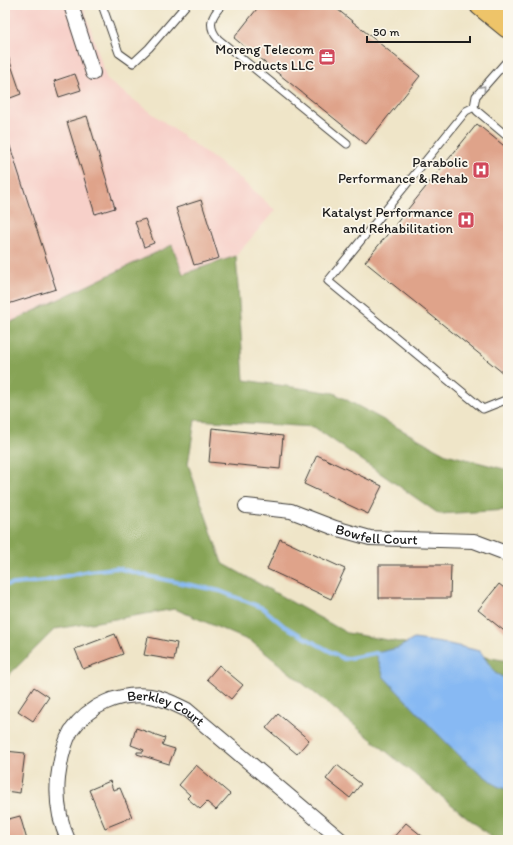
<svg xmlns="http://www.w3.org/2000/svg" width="513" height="845" viewBox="0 0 513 845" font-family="Itim,sans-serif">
<rect width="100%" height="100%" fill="#fbf7ec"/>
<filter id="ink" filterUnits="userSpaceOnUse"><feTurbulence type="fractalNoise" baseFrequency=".025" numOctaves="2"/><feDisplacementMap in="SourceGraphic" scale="8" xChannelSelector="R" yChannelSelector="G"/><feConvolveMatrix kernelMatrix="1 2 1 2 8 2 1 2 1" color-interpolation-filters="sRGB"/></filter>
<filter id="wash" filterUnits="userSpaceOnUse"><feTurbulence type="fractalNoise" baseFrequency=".012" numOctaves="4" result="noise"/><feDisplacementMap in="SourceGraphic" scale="16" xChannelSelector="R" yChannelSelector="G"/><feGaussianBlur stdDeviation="0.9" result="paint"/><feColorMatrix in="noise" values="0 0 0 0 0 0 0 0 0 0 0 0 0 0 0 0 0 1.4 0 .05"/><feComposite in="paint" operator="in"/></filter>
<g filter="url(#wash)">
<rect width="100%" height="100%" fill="#efe5c8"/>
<path fill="#f7d0c9" d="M5,5H83L107,80L236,175L275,210L236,256L183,274L172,245L5,325Z"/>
<path fill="#87a456" stroke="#526039" d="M172,245L183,274L236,256L244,380L334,393L446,454L508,470V510L439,514L314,427L195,420L188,464L222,563L347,633L508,661V840H495L252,642L175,609L55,629L5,679V325Z"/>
<path fill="#87b9f3" stroke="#526a88" d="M414,639L449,644L480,651L495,673L508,680V790L497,786L463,759L431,727L384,677L376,653L398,648Z"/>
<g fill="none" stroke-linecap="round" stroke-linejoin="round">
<path stroke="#87b9f3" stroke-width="4" d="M5,585L45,581L88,571L117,568L152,577L220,591L263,608L284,626L344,659L376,653L380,655"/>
</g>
<g id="blocks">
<path fill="#dfa38a" d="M260,5H332L420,76L366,144L234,38Z
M5,53H7L21,94L5,100Z
M75,74L81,90L59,97L54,81Z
M87,116L115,208L95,214L67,122Z
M477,124L508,149V377L365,262Z
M7,137L56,289L5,305V138Z
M201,200L219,258L194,265L176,208Z
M145,219L154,243L144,247L135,222Z
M212,428L283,436L280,469L209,462Z
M317,455L382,486L368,514L304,484Z
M280,539L345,569L331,599L267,569Z
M379,565H451L450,598H379Z
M499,584L508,591V634L478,610Z
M115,634L123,654L83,669L75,649Z
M148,637L177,643L174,660L144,655Z
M219,665L243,685L231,699L207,679Z
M34,687L49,697L33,721L18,711Z
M278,714L309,740L297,754L266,728Z
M136,728L165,738L162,745L175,749L169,764L137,754V752H143L144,750L131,745Z
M5,751L25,753L20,793L5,791Z
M196,765L230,794L216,810L207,802L200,809L187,798L190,795L179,785Z
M337,765L361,784L350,798L326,779Z
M110,781L113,790L120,788L132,817L105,828L89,790Z
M20,816L27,840H5V820Z
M406,823L427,840H391Z"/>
</g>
</g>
<g filter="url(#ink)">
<use href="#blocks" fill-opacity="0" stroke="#3c3a36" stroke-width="1"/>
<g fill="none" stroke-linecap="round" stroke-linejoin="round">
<g stroke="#3c3a36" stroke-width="9">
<path id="lane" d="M102,5L119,53L133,63L149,48L186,5
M222,5C211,16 207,26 218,39L347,144
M508,62L505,63L476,96L474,107L477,111L508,137
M474,107L466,111L328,281L483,409L508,399"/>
</g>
<g stroke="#3c3a36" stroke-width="16">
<g id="street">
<path d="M71,5L93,73"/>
<path id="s1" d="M246,506L291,511L335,528L370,538L474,541L503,552L508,556"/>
<path id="s2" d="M68,840C59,820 56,799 58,778C60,762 63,745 71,731C89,705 119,692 150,696C163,698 175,704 187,710L341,840"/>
</g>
</g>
<g stroke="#3c3a36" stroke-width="24">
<path id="primary" d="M481,5L508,27"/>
</g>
<use href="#lane" stroke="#fff" stroke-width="7"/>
<use href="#street" stroke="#fff" stroke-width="14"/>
<use href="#primary" stroke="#eec469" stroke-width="22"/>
</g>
<defs><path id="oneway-chevron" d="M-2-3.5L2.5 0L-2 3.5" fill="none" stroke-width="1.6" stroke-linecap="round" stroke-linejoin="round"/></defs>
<use stroke="#999" href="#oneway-chevron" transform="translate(483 88) rotate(-49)"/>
</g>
<defs>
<g id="office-square" transform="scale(0.9)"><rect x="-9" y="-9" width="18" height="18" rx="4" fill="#d1495b" stroke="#fbf7ec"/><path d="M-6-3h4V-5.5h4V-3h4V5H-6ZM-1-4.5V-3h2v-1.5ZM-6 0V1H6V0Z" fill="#fff"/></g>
<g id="hospital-square" transform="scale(0.9)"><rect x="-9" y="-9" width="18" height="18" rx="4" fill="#d1495b" stroke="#fbf7ec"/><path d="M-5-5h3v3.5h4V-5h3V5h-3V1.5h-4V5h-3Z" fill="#fff"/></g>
</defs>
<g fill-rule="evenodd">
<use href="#office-square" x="327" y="57"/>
<use href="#hospital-square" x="481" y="170"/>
<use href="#hospital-square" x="466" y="220"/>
</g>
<g text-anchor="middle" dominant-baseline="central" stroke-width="3.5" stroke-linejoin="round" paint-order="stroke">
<g font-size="14" fill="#1c1c1c" stroke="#fbf7ec" text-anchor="end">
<text x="314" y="49">Moreng Telecom<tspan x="314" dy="16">Products LLC</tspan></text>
<text x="468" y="162">Parabolic<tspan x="468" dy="16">Performance &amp; Rehab</tspan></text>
<text x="453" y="212">Katalyst Performance<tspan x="453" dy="16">and Rehabilitation</tspan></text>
</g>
<g font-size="14" fill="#1c1c1c" stroke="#fbf7ec">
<text stroke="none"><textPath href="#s1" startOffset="135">Bowfell Court</textPath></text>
<text stroke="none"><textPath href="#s2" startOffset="222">Berkley Court</textPath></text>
</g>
</g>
<rect width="513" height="845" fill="none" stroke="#fbf7ec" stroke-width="20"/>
<path d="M367 36v6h103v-6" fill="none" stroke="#1c1c1c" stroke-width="2"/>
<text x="373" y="36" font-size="12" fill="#1c1c1c" stroke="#fbf7ec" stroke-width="3" paint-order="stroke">50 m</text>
</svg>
